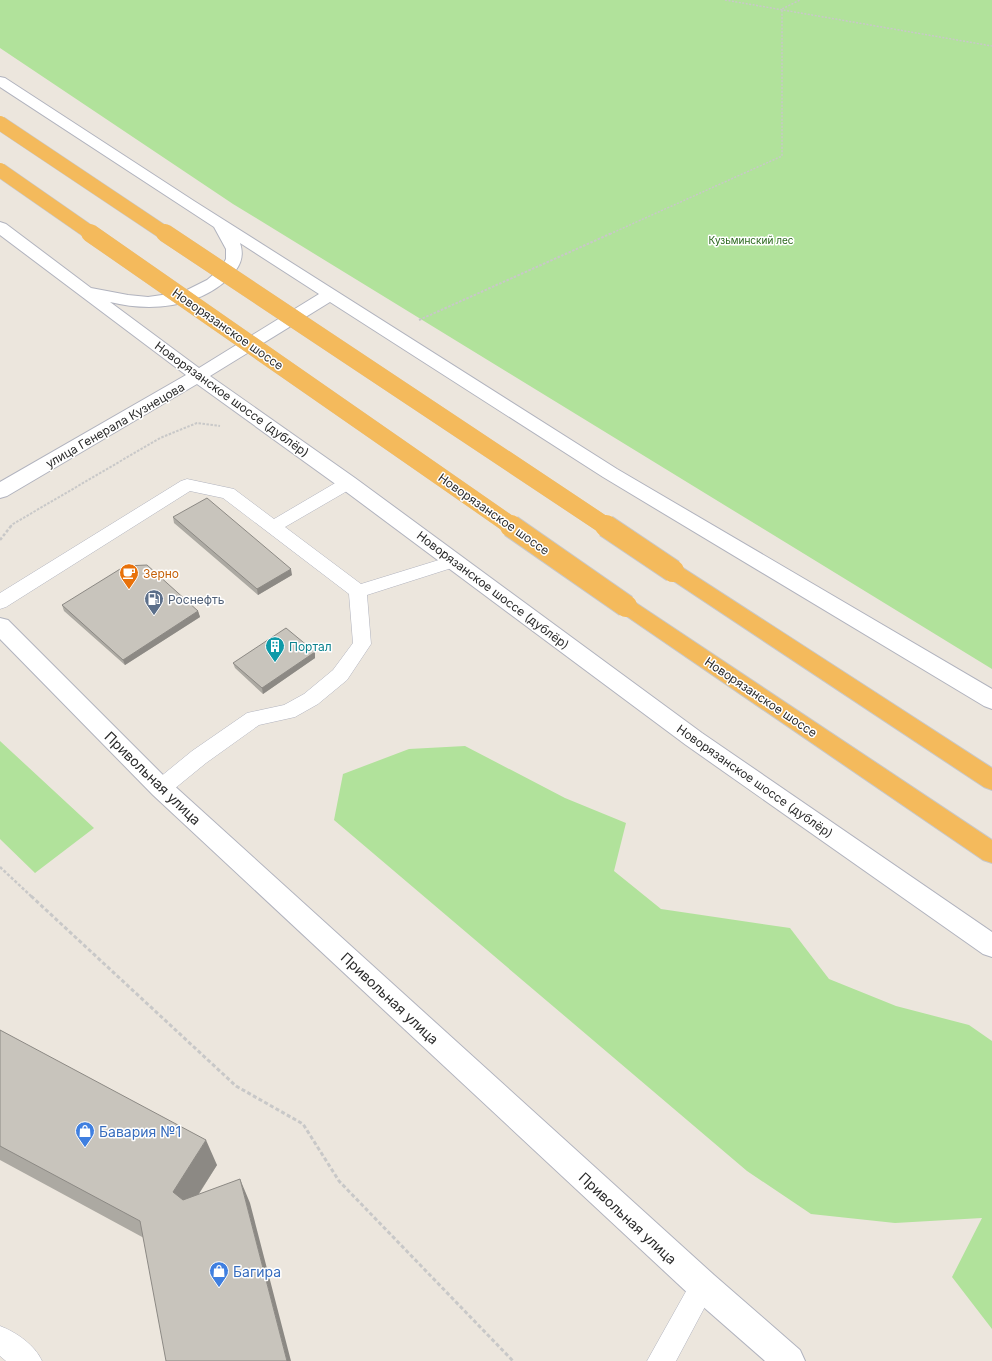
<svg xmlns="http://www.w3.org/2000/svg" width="992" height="1361" viewBox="0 0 992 1361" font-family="Inter,sans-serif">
<rect width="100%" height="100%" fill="#ece6dd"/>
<path fill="#b1e29b" d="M0,0H992V669L233,204L0,48Z
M0,741L94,828L35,873L0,839Z
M465,746L565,798L626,823L614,871L661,909L790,928L829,979L896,1006L969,1025L992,1041V1329L952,1277L982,1218L895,1223L811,1214L747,1171L334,820L343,774L409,749Z"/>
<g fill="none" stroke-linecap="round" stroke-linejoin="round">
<g stroke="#b1b3be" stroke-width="1">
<path id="service" d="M348,477L354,479L356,483L354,487L285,527L361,584L455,555L461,557L464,561L461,565L367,595L371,644L347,680L318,704L295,717L259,725L206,763L168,794L161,796L154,794L151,788L154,782L192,751L247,713L284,705L304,694L333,670L353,643L349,594L223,498L190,491L6,607L0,609V593L181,481L187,479L234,489L274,519L342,479Z
M703,1273L712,1277L716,1286L676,1361H647L694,1277Z
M0,1326C16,1332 35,1345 42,1361H6L0,1356Z"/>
</g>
<g stroke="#b1b3be" stroke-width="2">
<path id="secondary" d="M0,77L5,78L194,201L617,469L992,689V709L984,706L603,477L330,302L210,376L355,478L702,733L992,932V957L983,954L686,745L341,488L197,384L7,496L0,498V482L186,375L0,235V222L6,224L91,288L128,295L148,297L183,292L207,280L221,268L226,259V249L214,227L0,87ZM240,243L319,294L199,368L110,302C150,312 197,308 229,278C239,268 245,258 240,243Z
M0,618L8,620L169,781L714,1275L800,1350L805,1361H765L692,1297L153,795L0,639Z"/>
</g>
<g stroke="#c8c8c8" stroke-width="2">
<path id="trunk" d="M673,564L680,566L992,768V790L984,787L666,576L663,571L666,566Z
M626,598L633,601L992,840V863L983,860L619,611L616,606L619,601Z"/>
</g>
<path stroke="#c8c8c8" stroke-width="1.5" stroke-dasharray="2 1.5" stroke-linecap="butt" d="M725,0L992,46
M610,234L782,156V9L800,0"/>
<path stroke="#c8c8c8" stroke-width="2" stroke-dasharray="2.5 1.5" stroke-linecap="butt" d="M419,320L612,233
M10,527L13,524L160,438L197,423L220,426"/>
<path stroke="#c8c8c8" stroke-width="2.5" stroke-dasharray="3 2" stroke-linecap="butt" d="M0,540L11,526
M0,867L32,897"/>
<path stroke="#c8c8c8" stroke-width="3" stroke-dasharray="4 2.5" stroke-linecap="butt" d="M31,896L236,1086L303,1124L339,1181L513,1361"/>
<use href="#service" fill="#fff" fill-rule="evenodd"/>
<use href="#secondary" fill="#fff" fill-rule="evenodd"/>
<use href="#trunk" fill="#f4ba5c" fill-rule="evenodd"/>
<g stroke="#c8c8c8" stroke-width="15" stroke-linecap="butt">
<path id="trunk-bridge-far2" d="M0,123L166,234
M0,170L92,234"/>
</g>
<g stroke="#c8c8c8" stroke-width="18" stroke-linecap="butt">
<path id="trunk-bridge-far1" d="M90,233L513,527
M165,233L607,527"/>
</g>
<g stroke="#c8c8c8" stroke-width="24" stroke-linecap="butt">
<path id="trunk-bridge" d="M511,526L626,606
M606,526L673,571"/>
</g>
<use href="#trunk-bridge-far2" stroke="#f4ba5c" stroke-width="14"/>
<use href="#trunk-bridge-far1" stroke="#f4ba5c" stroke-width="18"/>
<use href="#trunk-bridge" stroke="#f4ba5c" stroke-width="22"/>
</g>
<path fill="#aca9a2" d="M173,517L292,575L258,595L174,523Z
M62,605L198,611L200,617L125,665L64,611Z
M315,652V658L263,694L235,668L233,663Z
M0,1030L217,1165L199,1194L250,1203L144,1238L0,1160Z"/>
<path fill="#8c8984" d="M291,569L292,575L258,595L257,589Z
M198,611L200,617L125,665L123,660Z
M315,652V658L263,694L262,688Z
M206,1140L217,1165L185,1215L173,1192Z
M240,1179L250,1203L291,1361H287Z"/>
<path fill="#c8c4bc" stroke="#8c8984" d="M207,498L291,569L257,589L173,517Z
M147,565L198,611L123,660L62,605L125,566Z
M286,628L315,652L262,688L233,663Z
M0,1030L206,1140L173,1192L183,1200L240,1179L287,1361H166L140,1221L0,1146Z"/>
<defs>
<g id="cafe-pin" transform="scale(1)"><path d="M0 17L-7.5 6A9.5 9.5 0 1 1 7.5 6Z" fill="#e8710a" stroke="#fff"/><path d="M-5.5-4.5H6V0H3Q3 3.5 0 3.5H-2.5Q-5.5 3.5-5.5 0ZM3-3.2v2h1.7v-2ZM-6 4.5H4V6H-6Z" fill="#fff"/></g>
<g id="fuel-pin" transform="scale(1)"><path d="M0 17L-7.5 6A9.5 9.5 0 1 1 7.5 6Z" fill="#5c6f8a" stroke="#fff"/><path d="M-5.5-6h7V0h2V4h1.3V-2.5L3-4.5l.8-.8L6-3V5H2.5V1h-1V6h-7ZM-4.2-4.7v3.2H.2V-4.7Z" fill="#fff"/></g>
<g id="building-pin" transform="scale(1)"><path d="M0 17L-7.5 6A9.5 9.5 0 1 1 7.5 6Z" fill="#0f9aa8" stroke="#fff"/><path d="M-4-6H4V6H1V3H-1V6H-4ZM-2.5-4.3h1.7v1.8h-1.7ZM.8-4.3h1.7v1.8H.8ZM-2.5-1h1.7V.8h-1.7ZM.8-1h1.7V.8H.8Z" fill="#fff"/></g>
<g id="shop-pin" transform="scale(1)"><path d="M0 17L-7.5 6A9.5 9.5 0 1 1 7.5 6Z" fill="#3f7fe0" stroke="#fff"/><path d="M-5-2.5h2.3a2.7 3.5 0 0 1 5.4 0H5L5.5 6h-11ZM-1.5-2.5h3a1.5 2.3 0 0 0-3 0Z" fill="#fff"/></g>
</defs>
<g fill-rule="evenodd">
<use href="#cafe-pin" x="129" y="573"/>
<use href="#fuel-pin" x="154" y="599"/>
<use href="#building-pin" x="275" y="646"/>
<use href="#shop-pin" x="85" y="1131"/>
<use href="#shop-pin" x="219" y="1271"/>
</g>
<g text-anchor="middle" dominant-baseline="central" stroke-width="3" stroke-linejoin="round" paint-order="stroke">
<g font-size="10" fill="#29671b" stroke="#fff">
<text x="751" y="240">Кузьминский лес</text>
</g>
<g font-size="12" fill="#2b2b2b" stroke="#fff">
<text transform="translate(228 329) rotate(35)">Новорязанское шоссе</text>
<text transform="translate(232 399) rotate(36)">Новорязанское шоссе (дублёр)</text>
<text transform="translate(115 425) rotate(-30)">улица Генерала Кузнецова</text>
<text transform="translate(494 514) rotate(35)">Новорязанское шоссе</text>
<text transform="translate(493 590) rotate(37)">Новорязанское шоссе (дублёр)</text>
<text transform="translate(761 697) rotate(34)">Новорязанское шоссе</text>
<text transform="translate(755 781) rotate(35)">Новорязанское шоссе (дублёр)</text>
</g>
<g font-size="12" fill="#c56008" stroke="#fff" text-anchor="start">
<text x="143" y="573">Зерно</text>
</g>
<g font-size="12" fill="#4e5e75" stroke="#fff" text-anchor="start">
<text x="168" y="599">Роснефть</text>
</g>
<g font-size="12" fill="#0d838f" stroke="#fff" text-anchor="start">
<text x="289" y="646">Портал</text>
</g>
<g font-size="14" fill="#2b2b2b" stroke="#fff">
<text transform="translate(153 778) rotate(44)">Привольная улица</text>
<text transform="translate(390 998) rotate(43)">Привольная улица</text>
<text transform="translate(628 1218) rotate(43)">Привольная улица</text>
</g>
<g font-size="14" fill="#366cbe" stroke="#fff" text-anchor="start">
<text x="99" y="1131">Бавария №1</text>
<text x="233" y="1271">Багира</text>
</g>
</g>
</svg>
